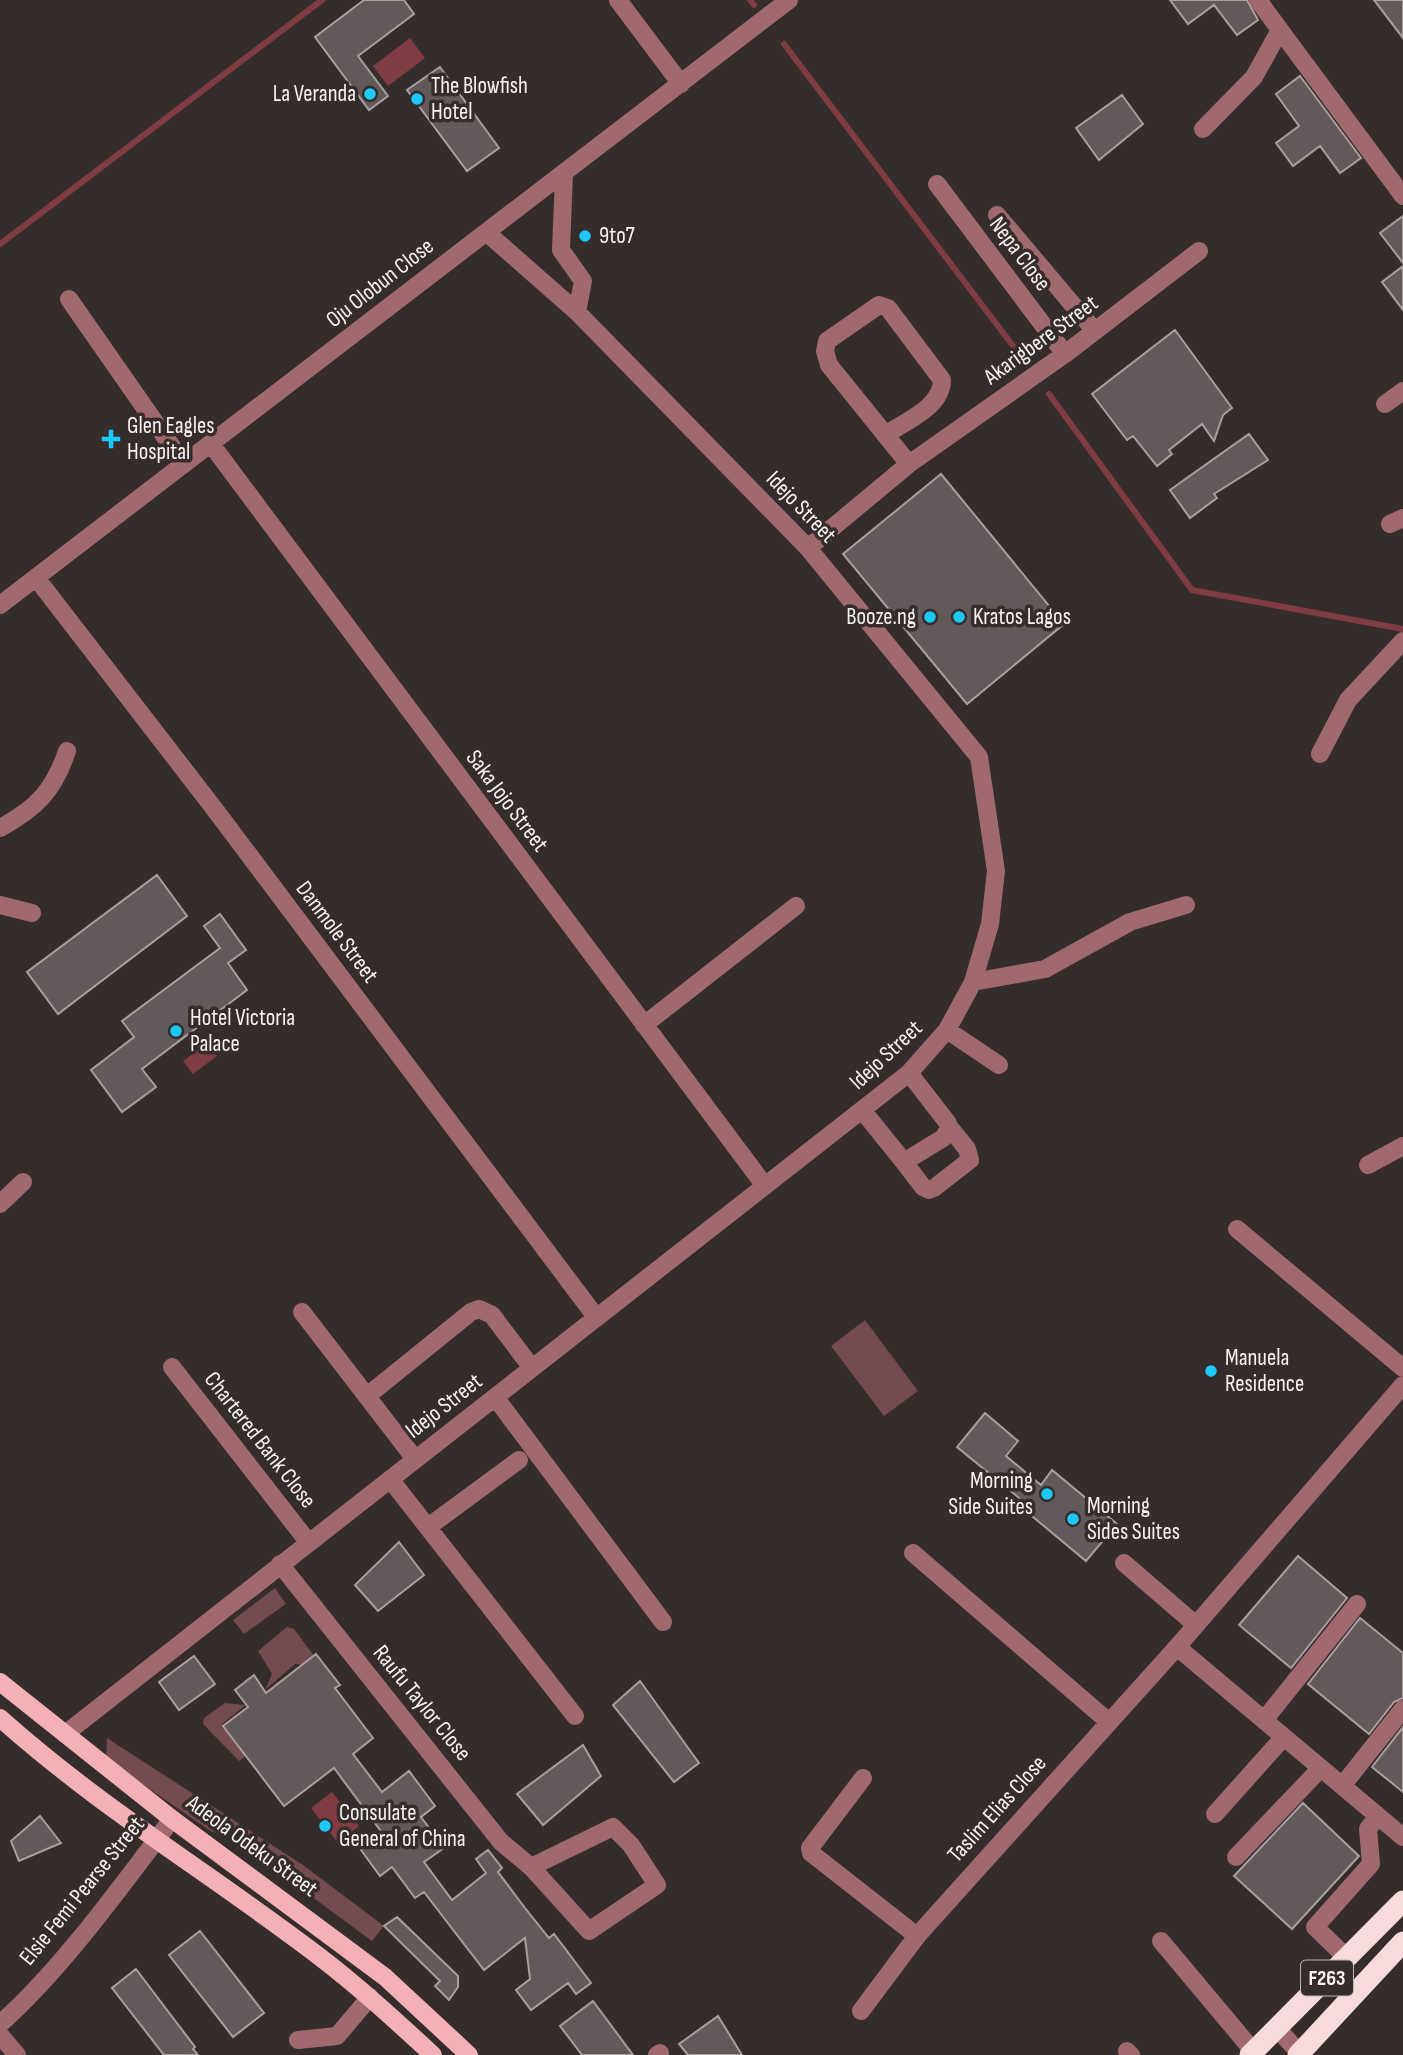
<svg xmlns="http://www.w3.org/2000/svg" width="1403" height="2055" viewBox="0 0 1403 2055" font-family="'Sofia Sans Condensed',sans-serif">
<rect width="100%" height="100%" fill="#352c2c"/>
<path fill="#744b4e" d="M865,1320L918,1391L884,1416L831,1346Z
M275,1588L286,1604L244,1634L233,1620Z
M287,1627L294,1629L314,1656L303,1665L295,1664L265,1690L272,1674L258,1651Z
M225,1703L246,1705L222,1724L246,1756L239,1761L203,1724L204,1718Z
M107,1738L303,1865L384,1926L372,1941L300,1888L296,1876L234,1836L212,1832L106,1759Z"/>
<path fill="#803c43" d="M410,38L425,58L388,86L373,66Z
M207,1043L217,1056L193,1074L183,1061Z
M332,1792L359,1826L338,1843L311,1808Z"/>
<g fill="none" stroke-linecap="round" stroke-linejoin="round">
<path stroke="#803c43" stroke-width="6" d="M750,0L754,5
M784,44L1023,359
M0,244L322,0
M1049,394L1192,590L1403,629"/>
</g>
<path fill="#64595a" stroke="#aa9e9e" stroke-width="2" d="M364,0H404L414,14L358,56L388,96L369,110L315,37Z
M1170,0H1247L1258,20L1237,35L1214,5L1188,24Z
M1374,0H1403V38Z
M440,67L499,148L467,171L407,90Z
M1300,76L1361,158L1340,173L1320,146L1293,166L1276,143L1299,126L1276,94Z
M1122,95L1143,124L1099,160L1076,128Z
M1403,216V263L1380,233Z
M1403,266V310L1382,282Z
M1175,330L1232,408L1223,415L1214,441L1202,424L1169,450L1172,454L1157,466L1133,436L1127,440L1092,394Z
M1249,434L1268,460L1214,494L1217,498L1190,518L1170,490Z
M941,474L1064,624L967,704L843,554Z
M157,875L187,916L58,1014L27,972Z
M220,914L246,950L228,963L247,990L142,1069L156,1087L122,1112L91,1070L134,1037L122,1021L220,948L204,926Z
M985,1413L1018,1441L1006,1456L1041,1485L1052,1470L1117,1524L1086,1561L1021,1507L1024,1502L957,1447Z
M399,1542L424,1575L378,1611L355,1585Z
M1298,1556L1347,1598L1291,1668L1239,1625Z
M1360,1618L1403,1653V1698L1394,1702L1369,1734L1308,1684Z
M316,1654L340,1685L335,1688L373,1738L353,1754L382,1792L409,1771L435,1806L421,1817L444,1848L424,1862L452,1900L486,1873L476,1859L488,1850L502,1868L498,1872L525,1908L549,1938L554,1934L591,1983L576,1994L568,1983L531,2010L516,1990L530,1979L525,1938L484,1970L424,1892L415,1898L392,1867L380,1876L361,1850L383,1834L334,1768L284,1806L223,1726L248,1707L235,1690L254,1675L266,1693Z
M194,1656L215,1684L179,1710L159,1682Z
M640,1681L699,1763L674,1782L613,1705Z
M1403,1727V1792L1372,1767Z
M583,1745L601,1776L543,1825L517,1794Z
M1303,1803L1359,1856L1292,1929L1234,1876Z
M40,1816L61,1843L19,1861L11,1841Z
M397,1917L458,1976V1987L449,2000L435,1986L440,1981L384,1926Z
M200,1931L264,2013L233,2037L169,1955Z
M136,1969L195,2047L193,2049L198,2055H164L112,1988Z
M593,2001L633,2055H582L560,2026Z
M718,2016L742,2055H688L679,2044Z"/>
<g fill="none" stroke-linecap="round" stroke-linejoin="round">
<path stroke="#9f696d" stroke-width="18" d="M618,0L681,84
M1280,30L1403,196
M1203,129L1254,77L1280,30L1258,0
M564,175L561,250L583,281L577,312
M937,184L1065,354
M997,215L1095,331
M69,299L184,464
M1385,404L1403,391
M885,435C906,421 942,407 942,380L888,308L879,305L827,341L825,351L829,365L909,464
M211,444L765,1186
M1390,524L1403,518
M808,548L909,464L1065,354L1199,251
M37,579L216,811L596,1317
M0,605L789,0
M1320,754L1348,700L1403,641
M0,828C37,808 54,790 67,751
M0,905L32,913
M973,982L1045,969L1130,922L1186,905
M644,1025L796,906
M947,1030L999,1065
M862,1110L904,1162L943,1138L950,1128L947,1122L909,1073
M904,1162L923,1187L929,1190L934,1188L970,1160L967,1149L950,1128
M1368,1165L1403,1146
M0,1204L23,1182
M1237,1229L1403,1368
M302,1312L415,1459
M172,1367L309,1543
M367,1396L471,1312L479,1309L492,1315L532,1368
M495,1397L663,1622
M390,1479L575,1716
M428,1527L519,1460
M913,1553L1109,1722
M1124,1563L1196,1625
M280,1564L501,1842L531,1867L613,1827L631,1845L657,1885L589,1931L531,1867
M1177,1647L1403,1837
M1264,1720L1357,1604
M65,1734L909,1073L947,1030L973,982L990,924L996,871L979,757L808,548L577,312L486,232
M863,1778L810,1848L811,1853L917,1936
M1342,1786L1403,1709
M1215,1814L1283,1738
M1236,1857L1321,1768
M1161,1941L1254,2052
M1347,1958L1315,1927L1371,1864L1368,1829L1378,1816
M861,2011L917,1936L1177,1647L1403,1385
M0,2024C62,1969 122,1885 172,1819
M1277,2028L1301,2055
M0,2035L17,2055
M298,2040L337,2036L370,1997
M1127,2051L1131,2055
M657,2055L660,2053"/>
<path stroke="#f4b1b5" stroke-width="18" d="M0,1682L172,1819L385,1977L469,2055
M0,1718C98,1806 211,1874 316,1954C357,1985 395,2020 433,2055"/>
<path stroke="#f7dbdc" stroke-width="21" d="M1250,2055L1403,1901
M1298,2055L1403,1942"/>
</g>
<g fill="#1bc9fc" stroke="#352c2c" stroke-width="2.5">
<circle cx="370" cy="94" r="7"/>
<circle cx="417" cy="99" r="7"/>
<circle cx="585" cy="236" r="7"/>
<path d="M107.5 428.5h7v7h7v7h-7v7h-7v-7h-7v-7h7z"/>
<circle cx="930" cy="617" r="7"/>
<circle cx="959" cy="617" r="7"/>
<circle cx="176" cy="1031" r="7"/>
<circle cx="1211" cy="1371" r="7"/>
<circle cx="1047" cy="1494" r="7"/>
<circle cx="1073" cy="1519" r="7"/>
<circle cx="325" cy="1826" r="7"/>
</g>
<g text-anchor="middle" dominant-baseline="central" stroke-width="7" stroke-linejoin="round" paint-order="stroke">
<rect fill="#352c2c" stroke="#beb7b7" stroke-width="2" x="1301" y="1960.5" width="52" height="35" rx="5"/>
<g font-size="21" font-weight="bold" fill="#f8f2f2">
<text x="1327" y="1978">F263</text>
</g>
<g font-size="23" fill="#f8f2f2" stroke="#352c2c" text-anchor="start">
<text x="431" y="86">The Blowfish<tspan x="431" dy="26">Hotel</tspan></text>
<text x="356" y="94" text-anchor="end">La Veranda</text>
<text x="599" y="236">9to7</text>
<text x="127" y="426">Glen Eagles<tspan x="127" dy="26">Hospital</tspan></text>
<text x="916" y="617" text-anchor="end">Booze.ng</text>
<text x="973" y="617">Kratos Lagos</text>
<text x="190" y="1018">Hotel Victoria<tspan x="190" dy="26">Palace</tspan></text>
<text x="1225" y="1358">Manuela<tspan x="1225" dy="26">Residence</tspan></text>
<text x="1033" y="1481" text-anchor="end">Morning<tspan x="1033" dy="26">Side Suites</tspan></text>
<text x="1087" y="1506">Morning<tspan x="1087" dy="26">Sides Suites</tspan></text>
<text x="339" y="1813">Consulate<tspan x="339" dy="26">General of China</tspan></text>
</g>
<g font-size="23" fill="#f8f2f2" stroke="#352c2c">
<text transform="translate(1020 254) rotate(53)">Nepa Close</text>
<text transform="translate(380 283) rotate(-38)">Oju Olobun Close</text>
<text transform="translate(1041 340) rotate(-36)">Akarigbere Street</text>
<text transform="translate(801 507) rotate(46)">Idejo Street</text>
<text transform="translate(507 801) rotate(53)">Saka Jojo Street</text>
<text transform="translate(337 932) rotate(53)">Danmole Street</text>
<text transform="translate(886 1055) rotate(-43)">Idejo Street</text>
<text transform="translate(444 1406) rotate(-38)">Idejo Street</text>
<text transform="translate(260 1440) rotate(52)">Chartered Bank Close</text>
<text transform="translate(422 1703) rotate(51)">Raufu Taylor Close</text>
<text transform="translate(997 1809) rotate(-48)">Taslim Elias Close</text>
<text transform="translate(252 1846) rotate(36)">Adeola Odeku Street</text>
<text transform="translate(82 1891) rotate(-51)">Elsie Femi Pearse Street</text>
</g>
</g>
</svg>
